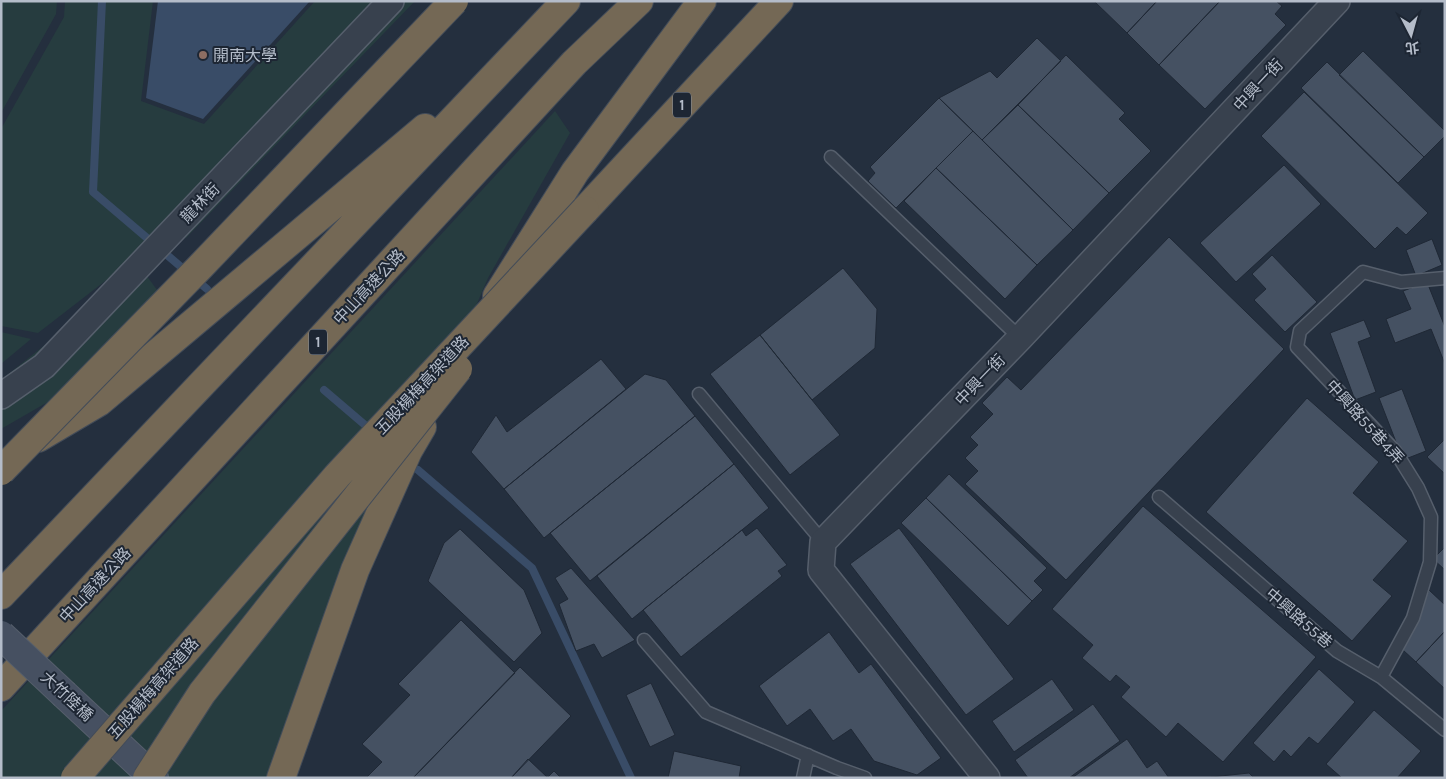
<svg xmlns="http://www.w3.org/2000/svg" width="1446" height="779" viewBox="0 0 1446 779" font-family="Karla,'Noto Sans TC',sans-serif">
<rect width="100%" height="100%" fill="#242f3e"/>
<path fill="#263c3f" d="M1,1H57L56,14L1,113Z
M65,1H153L141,101L204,124L315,1H415L186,238L161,226L131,261L38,333L1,326V129L64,17Z
M555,111L570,133L488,278L354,590L267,778H1V711Z
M141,268L171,309L60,395L1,429V380Z
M1,332L31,339L1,364Z"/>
<path fill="#394c67" d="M158,1H310L203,119L146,98Z"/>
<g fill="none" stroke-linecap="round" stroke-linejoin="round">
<path stroke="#394c67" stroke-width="8" d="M102,1L93,192L207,289
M324,390L372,431
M418,470L532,568L631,778"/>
</g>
<path fill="#455162" stroke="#1f2835" d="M1094,1H1157L1127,33Z
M1157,1H1220L1159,65L1127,33Z
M1220,1H1276L1282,6L1275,14L1286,25L1205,109L1159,65Z
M1037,38L1061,61L982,140L939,98L990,71L997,78Z
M1363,51L1445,131V136L1424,157L1339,75Z
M1066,55L1125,113L1119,119L1151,151L1109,193L1018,105Z
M1327,62L1424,157L1398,183L1301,88Z
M1304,92L1428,213L1406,235L1397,227L1375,249L1261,136Z
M939,98L973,131L896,208L868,181L875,173L870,167Z
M1018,105L1109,193L1073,230L982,140Z
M973,131L1073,230L1037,265L936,168Z
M1284,165L1321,204L1236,282L1200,243Z
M936,168L1037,265L1005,299L904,201Z
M1169,237L1284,349L1066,580L965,484L978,471L965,458L978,445L970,437L993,414L982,403L1007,377L1021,390Z
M1432,239L1442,265L1416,276L1406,250Z
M1272,255L1317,302L1285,332L1254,300L1266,289L1252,274Z
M843,268L877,309L875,348L812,400L760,335Z
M1427,282L1445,327V364L1431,329L1395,343L1386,319L1411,309L1403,291Z
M1364,320L1371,337L1358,342L1376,392L1355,400L1330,333Z
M760,335L840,435L790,475L710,374Z
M601,359L626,389L504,489L471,452L496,415L507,432Z
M645,374L666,380L695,416L544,538L504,489Z
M1402,389L1426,451L1403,460L1379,398Z
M1307,398L1379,462L1353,493L1408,541L1373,580L1392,596L1352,641L1206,512Z
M695,416L734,464L590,581L550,533Z
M1445,439V474L1427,457Z
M734,464L769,508L632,619L597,576Z
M949,474L1047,568L1034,581L1043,590L1032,601L926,498Z
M926,498L1032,601L1008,626L901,523Z
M1143,506L1316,657L1223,762L1178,723L1166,737L1121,697L1130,687L1116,675L1110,682L1082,658L1093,645L1052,609Z
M757,528L787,565L778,571L782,576L681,657L643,610L742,530L746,536Z
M899,528L1014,679L966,715L850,564Z
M460,529L524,590L542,633L514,662L428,581L444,543Z
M1445,547V570L1433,559Z
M571,568L635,640L602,658L594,644L576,651L559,604L568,599L555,578Z
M1429,590L1445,605V631L1416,662L1403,650L1417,615Z
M461,620L515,673L413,778H366L382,762L362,744L410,695L398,684Z
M1445,631V689L1416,662Z
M829,632L859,673L871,664L941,758L917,775L874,761L851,729L833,741L810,709L787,726L759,686Z
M520,667L571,716L511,778H413Z
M1319,669L1355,702L1318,744L1309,737L1291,757L1284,750L1274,762L1253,743Z
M1052,679L1074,710L1014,752L992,721Z
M651,683L675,735L650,747L626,695Z
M1093,704L1120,741L1069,778H1028L1015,760Z
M1374,710L1421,751L1397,778H1342L1326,764Z
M1127,739L1147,768L1157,761L1169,778H1072Z
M674,751L741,766L739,778H668Z
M528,759L548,778H511Z
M554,771L561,778H547Z
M1249,773L1254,778H1211V777Z"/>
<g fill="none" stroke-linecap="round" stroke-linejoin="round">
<g stroke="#565f6c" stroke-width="15">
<path id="service" d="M831,157L1020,338
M699,394L823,542
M1159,497L1337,651L1381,677L1445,730
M644,640L706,712L837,768L865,778
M1381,677L1413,618L1430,562L1431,517L1418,488L1395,451L1297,347L1300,331L1363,272L1401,282L1445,278
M803,778L808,755"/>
</g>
<g stroke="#565f6c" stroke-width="28">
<path id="minor" d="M1,396L44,366L391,1
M987,778L821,570L823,542L1020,338L1337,1"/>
</g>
<g stroke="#565f6c" stroke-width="30">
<path id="secondary" d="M65,695L154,778"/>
</g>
<g stroke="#434c59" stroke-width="30">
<path id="motorway" d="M585,210L779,1
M497,296L575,172L702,1
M38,438L99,402L425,128
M1,595L566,1
M1,687L574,63L639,1
M281,778L355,570L408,451L422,427"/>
</g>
<use href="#service" stroke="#38414e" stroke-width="12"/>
<use href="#minor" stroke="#38414e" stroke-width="25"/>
<use href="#secondary" stroke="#465061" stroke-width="28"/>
<use href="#motorway" stroke="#746855" stroke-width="28"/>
<g stroke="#565f6c" stroke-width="30" stroke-linecap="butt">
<path id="secondary-bridge" d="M1,635L65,695"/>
</g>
<g stroke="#434c59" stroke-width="30" stroke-linecap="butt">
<path id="motorway-bridge" d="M1,471L201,266L454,1
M75,778L337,476L585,210
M147,778L202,693L458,369"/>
</g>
<use href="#secondary-bridge" stroke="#465061" stroke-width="28"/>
<use href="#motorway-bridge" stroke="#746855" stroke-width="28"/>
</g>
<circle fill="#8d6e63" stroke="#1d2633" stroke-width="2" cx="203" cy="55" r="5"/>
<g text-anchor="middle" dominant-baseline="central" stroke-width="4" stroke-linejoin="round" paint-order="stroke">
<g fill="#1d2633" stroke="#878f9c" stroke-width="1">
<rect x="673" y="92.5" width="18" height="25" rx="4"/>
<rect x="309" y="329.5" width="18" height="25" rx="4"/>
</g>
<g font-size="15" font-weight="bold" fill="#b4bcc9">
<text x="682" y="105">1</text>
<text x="318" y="342">1</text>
</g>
<g font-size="16" fill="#b4bcc9" stroke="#1d2633" text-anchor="start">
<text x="213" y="55">開南大學</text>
</g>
<g font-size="16" fill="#b4bcc9" stroke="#1d2633">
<text transform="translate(1258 85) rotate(-47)">中興一街</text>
<text transform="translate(200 203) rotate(-46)">龍林街</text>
<text transform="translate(369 287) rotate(-47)">中山高速公路</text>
<text transform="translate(980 380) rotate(-46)">中興一街</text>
<text transform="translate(422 385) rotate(-47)">五股楊梅高架道路</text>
<text transform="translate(1365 422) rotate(48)">中興路55巷4弄</text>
<text transform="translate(95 585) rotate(-47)">中山高速公路</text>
<text transform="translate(1299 618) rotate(41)">中興路55巷</text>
<text transform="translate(153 688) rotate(-49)">五股楊梅高架道路</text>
<text transform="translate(67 696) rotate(43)">大竹陸橋</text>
</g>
</g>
<rect width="1446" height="779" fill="none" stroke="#b4bcc9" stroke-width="5"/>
<g transform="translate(1411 35) rotate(174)" stroke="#1d2633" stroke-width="4" paint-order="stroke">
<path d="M0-4L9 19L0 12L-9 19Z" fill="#b4bcc9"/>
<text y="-8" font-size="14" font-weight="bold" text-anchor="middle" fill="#b4bcc9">北</text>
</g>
</svg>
